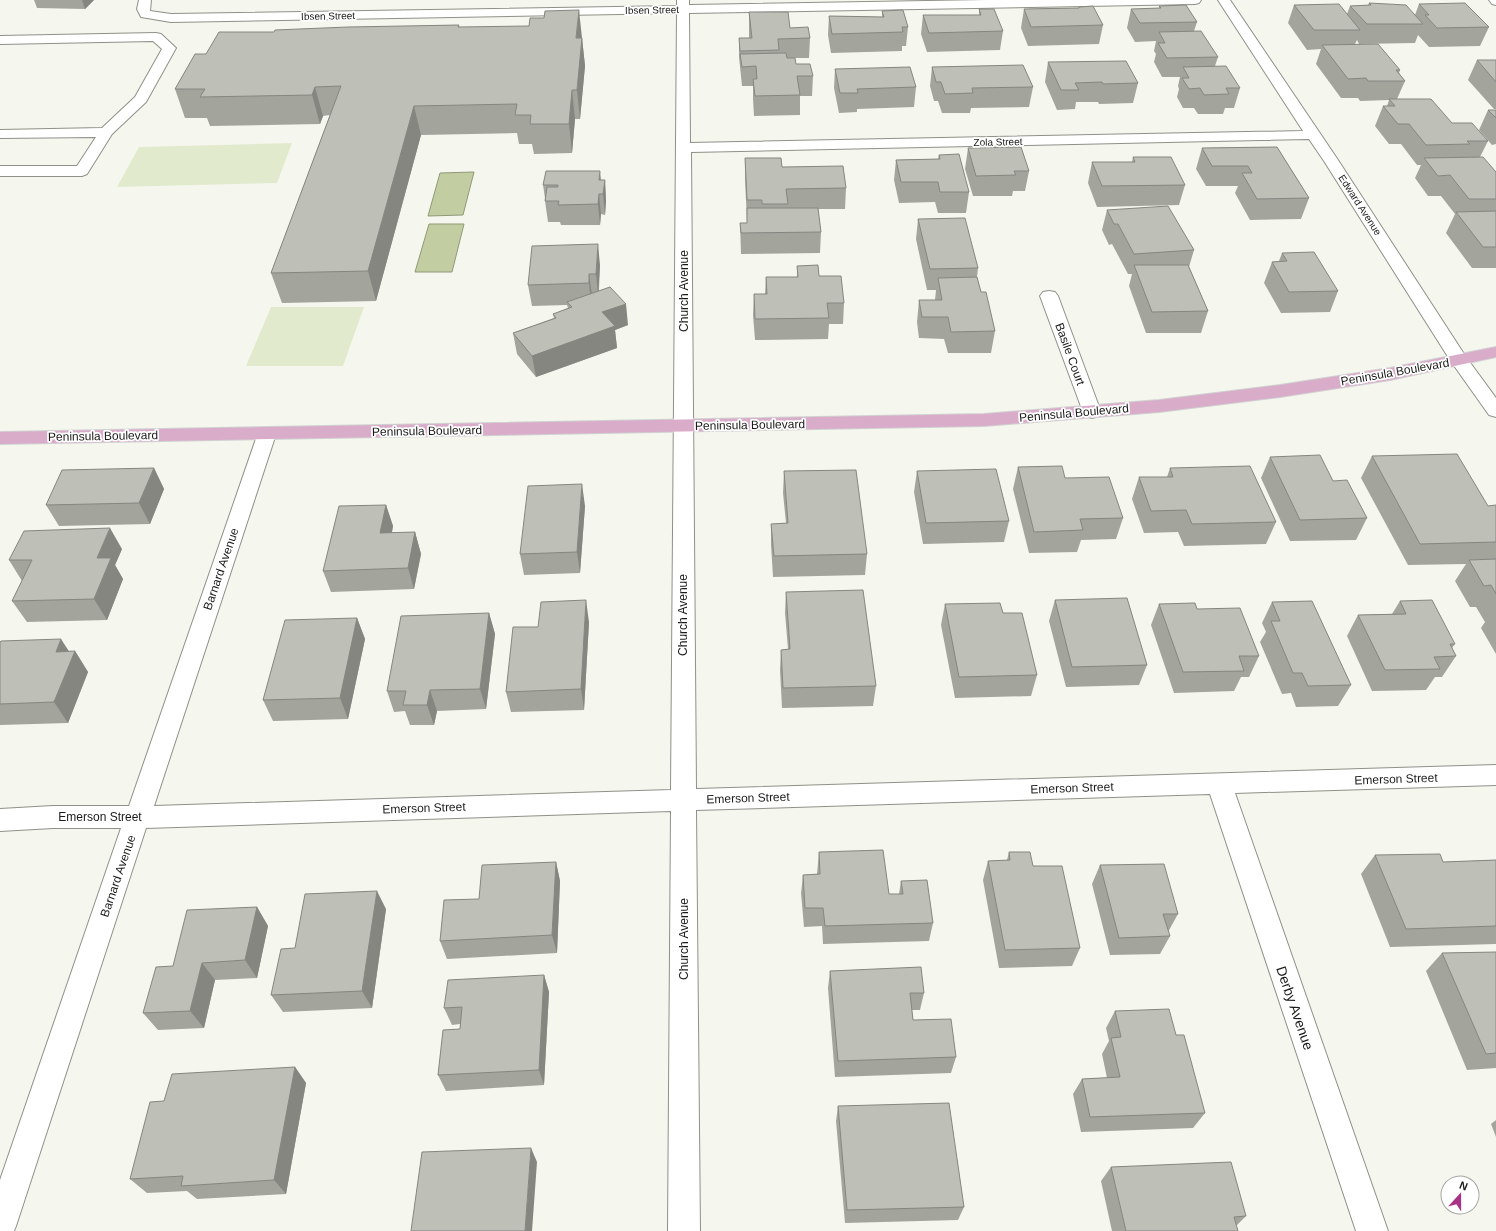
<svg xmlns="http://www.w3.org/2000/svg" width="1496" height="1231" viewBox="0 0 1496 1231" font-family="Arial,sans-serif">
<rect width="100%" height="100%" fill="#f5f7ee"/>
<path fill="#e2eace" d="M292,143L277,183L117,187L139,147Z
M271,307H364L343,366H246Z"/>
<path fill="#c2cea1" stroke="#909878" d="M474,172L463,215L428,216L440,173Z
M429,224H464L452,272H415Z"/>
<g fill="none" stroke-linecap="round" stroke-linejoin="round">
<g stroke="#8e9188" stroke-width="2">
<path id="service" d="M156,33L161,34L176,48L146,102L112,134L87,174L82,176H0V166H77L96,137L0,138V130L102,128L135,97L162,49L153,41L0,44V36Z"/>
</g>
<g stroke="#8e9188" stroke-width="2">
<path id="minor" d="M139,0H151L150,11L171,14L677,6V0H689V5L987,0H1201L1199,3L1195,4L689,13L690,143L1303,131L1218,0H1230L1338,160L1466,357L1496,398V417L1489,415L1450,360L1324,161L1309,139L691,152L696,789L1496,765V785L1235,793L1388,1231H1356L1210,794L696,810L700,1231H668L671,811L146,828L16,1226L14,1231H0V1180L121,828H53L0,831V809L53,806H129L259,430L266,428L273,430L276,434L154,806L671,790L677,13L171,22L141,17L137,9Z
M1489,0H1496V5L1492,4Z
M1049,291L1055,292L1058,296L1101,412L1099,416L1092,418L1085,416L1083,412L1040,296L1043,292Z"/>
</g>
<g stroke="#d1d1d1" stroke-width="2">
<path id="primary" d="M1496,347V357L1390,380L1280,397L1159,412L984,426L0,444V432L984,414L1159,400L1280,385L1390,368Z"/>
</g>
<use href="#service" fill="#fff" fill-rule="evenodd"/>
<use href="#minor" fill="#fff" fill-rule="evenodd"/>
<use href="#primary" fill="#d9acca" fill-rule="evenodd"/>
</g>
<path fill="#a3a59d" d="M34,0H94L85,9L37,8Z
M1369,3L1415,15L1419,4L1489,27L1480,46L1429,47L1418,35L1415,43L1359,44L1357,40L1355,44L1400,70L1399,73L1405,81L1397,99L1452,123L1488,141L1480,157L1496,172V268H1472L1446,233L1455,214L1441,196H1428L1415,178L1421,165H1417L1401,144H1389L1375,126L1383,106H1387L1389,100L1360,101L1358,98H1341L1316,64L1321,49L1307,50L1288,23L1294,5L1347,14L1350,6L1368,5Z
M1159,6L1197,22L1194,31L1218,57L1215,66L1240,88L1234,108H1225L1223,114H1198L1194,108H1183L1177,97L1179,89L1178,86L1180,77H1162L1154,62L1156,54L1154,51L1156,41L1135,42L1127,28L1131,9H1159Z
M1079,7L1103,25L1099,44L1028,46L1021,28L1024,9L1079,8Z
M979,9L1003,31L1000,50L927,52L921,34L923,15H979Z
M882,11L908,27L906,46H902V51L831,53L828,35L829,16L882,17Z
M749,12L790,28L810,38L809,58H787L813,76L812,96H800V115L754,116L753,99V86H742L739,57V38H749Z
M459,25V27L582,38L585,66L580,119H575L572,153L534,154L532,144H519L517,133L421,135L376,301L282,303L271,273L330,115L323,116L320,124L210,126L207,118H185L175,89L206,54L274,32Z
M1477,60H1496V109H1494L1468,80Z
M1048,62L1138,83L1133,103L1099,104L1098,102H1076L1075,109L1057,110L1045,82Z
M932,67L1033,87L1029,107L971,108L970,113H942L938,101H934L930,86Z
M835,69L916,87L914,107L857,109V112L839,113L834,88Z
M1488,110H1496V144L1492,145L1479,130Z
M1277,147L1309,198L1301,219L1250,220L1235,193L1238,186H1206L1196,169L1202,148Z
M968,148L1029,171L1025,191H1013L1012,196H973L965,169Z
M939,155L969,192L966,213H938L935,202L899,203L894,180L896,160L938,159Z
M1133,157L1185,185L1179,205L1097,207L1088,183L1092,162H1132Z
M745,158L782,167L846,188L845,209H818L821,232L820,253L741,254L740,223H747L745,178Z
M601,180H605L606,201L605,215L601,214L600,225H561L560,222H548L545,201V198L543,185Z
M1107,210L1194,250L1189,267L1208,311L1201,333H1146L1129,286L1132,274H1128L1112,244L1109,245L1102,230Z
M918,219L978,268L977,277L981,292L995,331L991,353H948L944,339L919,338L917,322L919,300H935L936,290H927L916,239Z
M1282,253L1338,291L1330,312L1281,313L1264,283L1272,262L1279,261Z
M600,265L599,291L628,325L615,330L617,348L536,377L517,354L513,333L554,318L553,314L568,308L567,305L532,306L528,285Z
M797,266L819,276L844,303L843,324H829L828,339L755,340L753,315L754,294H765L766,277H797Z
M1372,456L1488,506L1496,505V654L1481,628L1485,622L1476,607H1470L1455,581L1466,564L1408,565L1361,478Z
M1270,457L1333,481L1367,518L1356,540L1290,541L1261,478Z
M1018,467L1065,478L1123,518L1116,539L1081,540L1077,552L1029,553L1013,489Z
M154,468L164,489L150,524L59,526L46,505Z
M1170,468L1276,522L1266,544L1184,546L1178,532L1144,533L1132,499L1139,477H1167Z
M784,471L867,554L865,575L773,577L771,545V524L786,523L783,493Z
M917,471L1009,521L1004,542L923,544L914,492Z
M386,505L393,526L392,533L415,532L421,554L414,589L331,592L323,571Z
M585,506L580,573L524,575L520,554Z
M122,549L115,565L123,579L107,620L27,622L12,601L22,581L9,560Z
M786,592L876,686L873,706L782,708L780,670L781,650L788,649L785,613Z
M1055,600L1147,665L1139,685L1066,687L1049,621Z
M1400,601L1455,644L1452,648L1456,656L1442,677H1435L1426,690L1372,691L1347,636L1358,615L1392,614Z
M1272,602L1351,685L1338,706L1296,707L1291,693L1282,694L1260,642L1266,632L1262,623Z
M945,604L1003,613L1037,675L1031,696L955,698L941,625Z
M1159,604L1197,609L1259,656L1249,677H1241L1234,691L1174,693L1151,625Z
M489,613L495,634L486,709L437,711L434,725H410L405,711L394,712L387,691Z
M357,618L365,639L348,719L273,721L263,700Z
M589,622L584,710L511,712L506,692L538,627Z
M0,642L69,651H75L88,672L68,723L0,725Z
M819,852L889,894H899L901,881L933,923L929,941L823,944L822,926L804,927L801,893L803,875L817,874Z
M1009,852L1033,866L1080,948L1072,966L999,968L983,880L988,861L1007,860Z
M1375,855L1443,862L1496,860V944L1390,947L1361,874Z
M556,862L560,881L557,953L447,959L440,941Z
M1100,865L1178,914L1168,932L1170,936L1160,954L1110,955L1092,884Z
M257,907L268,926L257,978L215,980L204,1028L158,1030L143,1013L173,966Z
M386,909L372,1008L283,1012L271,995L295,948Z
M1496,952V1068L1467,1070L1426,971L1442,953Z
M830,971L924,993L920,1010H912L913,1020L956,1057L951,1073L835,1077L828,988Z
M544,975L549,992L544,1085L446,1091L438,1075L460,1029V1024L452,1025L444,1008Z
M1115,1011L1176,1035L1205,1113L1193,1128L1081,1132L1073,1094L1082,1079L1107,1078L1102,1054L1109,1041L1106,1028Z
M295,1067L306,1083L286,1194L197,1199L187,1191L147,1193L130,1179L164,1101Z
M838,1106L964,1207L958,1220L845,1223L836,1121Z
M1496,1120V1137L1491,1124Z
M1111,1167L1246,1216L1236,1226L1238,1231H1112L1101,1181Z"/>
<path fill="#858680" d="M82,0H94L85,9Z
M579,10L582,38L579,66L576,38Z
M582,38L585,66L580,119L577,90Z
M315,87L323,116L320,124L312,95Z
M572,90L575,119L572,153L569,124Z
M414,106L421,135L376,301L368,271Z
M600,171L602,191L599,180Z
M605,180L606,201L605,215L603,194Z
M599,194L601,214L600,225L598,204Z
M598,244L600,265L598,295L596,274Z
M589,274L592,295L591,304L589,283Z
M626,304L628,325L615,330L617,348L536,377L532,356L602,312Z
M154,468L164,489L150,524L139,503Z
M582,484L585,506L580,573L577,552Z
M386,505L393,526L387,555L380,533Z
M110,528L122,549L115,565L123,579L107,620L94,599L97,558Z
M415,532L421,554L414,589L408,568Z
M586,600L589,622L584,710L581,689Z
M489,613L495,634L486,709L480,689Z
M357,618L365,639L348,719L340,698Z
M61,639L72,656L75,651L88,672L68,723L54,702L56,652Z
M430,690L437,711L434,725L427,705Z
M556,862L560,881L557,953L552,935Z
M377,891L386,909L372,1008L362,991Z
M257,907L268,926L257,978L245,960Z
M202,963L215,980L204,1028L190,1011Z
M544,975L549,992L544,1085L539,1070Z
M295,1067L306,1083L286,1194L274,1180Z
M531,1148L537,1162L532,1231H525Z"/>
<path fill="#bec0b7" stroke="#858680" d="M1369,3L1406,5L1423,24H1367L1350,6L1371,5Z
M1465,3L1489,27L1437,28L1425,15H1429L1419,4Z
M1339,4L1360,30H1314L1294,5Z
M1186,5L1197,22L1140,23L1131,9L1161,8L1159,6Z
M1093,6L1103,25L1031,27L1024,9L1079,8V7Z
M979,9H994L1003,31L929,33L923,15H981Z
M579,10L576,38H582L577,90H572L569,124H530L531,115H515L517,104L414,106L368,271L271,273L341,86L315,87L312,95L200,97L205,89H175L195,54H206L219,32H274L275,30L348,27L459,25L458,27L529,26L530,18H544L545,11Z
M903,10L908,27H902L903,32L832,34L829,16L884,17L882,11Z
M749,12H788L790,28L808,27L810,38L778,39L779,50L740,51L739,38H752Z
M1201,31L1218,57L1167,58L1158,43H1165L1159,32Z
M1378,44L1400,70H1396L1405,81H1368L1366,78L1348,79L1322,45Z
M786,53L787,58H795L796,64H810L813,76H797L800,95L755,96L753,79H757L756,66L742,67L740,54Z
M1477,60H1496V82Z
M1126,61L1138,83L1103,84L1102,82L1075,83L1079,90H1061L1048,62Z
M1023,65L1033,87L972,88L973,93L945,94L941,82H936L932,67Z
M1226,66L1240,88H1226L1229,94L1204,95L1200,88L1189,89L1182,78H1189L1183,67Z
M910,67L916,87L857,89L858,93H840L835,69Z
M1389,99H1431L1452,123H1472L1488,141H1467L1470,144L1426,145L1409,124H1398L1383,106H1395Z
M1488,110H1496V118Z
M1021,147L1029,171H1014L1016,175L976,176L968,148Z
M1277,147L1309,198L1257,199L1242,173H1252L1248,166H1212L1202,148Z
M959,154L969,192H940L938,182H901L896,160L940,159L939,155Z
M1133,157H1171L1185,185L1102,186L1092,162H1135Z
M1483,157L1496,172V199H1469L1450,175L1438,176L1424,158Z
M745,158H781L782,167L843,166L846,188L786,189L788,204H762V200H747Z
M546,171H600L599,180H605L603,194H599L598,204L558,205L559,201H545L547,187H558V185H543Z
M1168,206L1194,250L1134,254L1118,224H1114L1107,210Z
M747,208H818L821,232L741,233L740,223H747Z
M1496,211V247H1483L1456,212Z
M965,218L978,268L930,269L918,219Z
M598,244L596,274H589V283L528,285L532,246Z
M1314,252L1338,291L1289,292L1272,262L1287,261L1282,253Z
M818,265L819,276H841L844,303H827L829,318L755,319L754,294H767L766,277H798L797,266Z
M1134,265H1188L1208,311L1152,312Z
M977,277L981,292H986L995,331L951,332L948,317H922L919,300H942L938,278Z
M610,287L626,304L602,312L615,326L532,356L513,333L556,318L553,314L572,307L567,302Z
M1457,454L1488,506L1496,505V542L1420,544L1372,456Z
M1320,455L1333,481L1347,480L1367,518L1300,520L1270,457Z
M1062,466L1065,478L1109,477L1123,518L1080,519L1083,530L1034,532L1018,467Z
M1250,466L1276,522L1192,524L1186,510L1151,511L1139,477H1173L1170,468Z
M154,468L139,503L46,505L62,470Z
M996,469L1009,521L926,523L917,471Z
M856,470L867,554L774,556L771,524L788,523L784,471Z
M582,484L577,552L520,554L528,486Z
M386,505L380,533L415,532L408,568L323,571L339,506Z
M110,528L97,558H111L94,599L12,601L32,560H9L24,531Z
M1496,559V594L1491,585L1484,586L1469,560Z
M863,590L876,686L783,688L781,650L790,649L786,592Z
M1127,598L1147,665L1072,667L1055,600Z
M586,600L581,689L506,692L513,627H538L541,602Z
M1432,600L1455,644H1450L1456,656L1434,657L1440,669L1385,670L1358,615L1406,614L1400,601Z
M1312,601L1351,685L1308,686L1302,673H1293L1271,621H1280L1272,602Z
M1000,603L1003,613H1022L1037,675L959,677L945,604Z
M1195,603L1197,609L1240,608L1259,656H1239L1244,671L1183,672L1159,604Z
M489,613L480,689L430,690L427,705H403L406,691H387L401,616Z
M357,618L340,698L263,700L285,620Z
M61,639L56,652L75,651L54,702L0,704V642L1,641Z
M883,850L889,894H903L901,881L927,880L933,923L825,926L823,908H805L803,875L820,874L819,852Z
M1009,852H1030L1033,866H1062L1080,948L1005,950L988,861L1010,860Z
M1440,854L1443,862L1496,860V926L1406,929L1375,855Z
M556,862L552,935L440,941L444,900L479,899L482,865Z
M1164,864L1178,914H1163L1170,936L1119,938L1100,865Z
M377,891L362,991L271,995L281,949L295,948L305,894Z
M257,907L245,960L202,963L190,1011L143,1013L156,967L173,966L187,910Z
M1496,952V1053L1486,1054L1442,953Z
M921,967L924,993H910L913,1020L951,1019L956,1057L838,1061L830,971Z
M544,975L539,1070L438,1075L443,1030L460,1029L462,1007L444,1008L448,980Z
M1169,1009L1176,1035H1184L1205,1113L1090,1117L1082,1079L1120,1077L1111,1038L1121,1037L1115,1011Z
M295,1067L274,1180L181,1186L183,1176L130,1179L150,1102L164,1101L172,1074Z
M949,1103L964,1207L847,1210L838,1106Z
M531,1148L525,1231H411L422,1152Z
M1231,1162L1246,1216L1234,1217L1238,1231H1126L1111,1167Z"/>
<g text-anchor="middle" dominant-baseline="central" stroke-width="3.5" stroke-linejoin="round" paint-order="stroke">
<g font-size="10" fill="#1a1b18" stroke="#fff">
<text transform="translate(652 10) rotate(-1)">Ibsen Street</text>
<text transform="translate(328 16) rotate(-1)">Ibsen Street</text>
<text transform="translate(998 142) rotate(-1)">Zola Street</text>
<text transform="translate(1360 205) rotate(57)">Edward Avenue</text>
</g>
<g font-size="12" fill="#1a1b18" stroke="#fff">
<text transform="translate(684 291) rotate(-90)">Church Avenue</text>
<text transform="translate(1070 354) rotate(70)">Basile Court</text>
<text transform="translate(1395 372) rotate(-10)">Peninsula Boulevard</text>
<text transform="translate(1074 413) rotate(-5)">Peninsula Boulevard</text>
<text transform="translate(750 425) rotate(-1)">Peninsula Boulevard</text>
<text transform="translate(427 431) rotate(-1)">Peninsula Boulevard</text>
<text transform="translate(103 436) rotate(-1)">Peninsula Boulevard</text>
<text transform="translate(221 569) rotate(-71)">Barnard Avenue</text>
<text transform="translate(683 615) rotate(-90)">Church Avenue</text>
<text transform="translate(1396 779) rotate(-2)">Emerson Street</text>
<text transform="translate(1072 788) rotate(-2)">Emerson Street</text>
<text transform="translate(748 798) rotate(-2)">Emerson Street</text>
<text transform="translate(424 808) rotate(-2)">Emerson Street</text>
<text x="100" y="817">Emerson Street</text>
<text transform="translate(118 876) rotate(-71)">Barnard Avenue</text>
<text transform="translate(684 939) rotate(-90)">Church Avenue</text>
</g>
<g font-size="14" fill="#1a1b18" stroke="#fff">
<text transform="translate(1295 1008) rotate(71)">Derby Avenue</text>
</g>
</g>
<g transform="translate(1460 1195) rotate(21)"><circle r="19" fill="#ffffff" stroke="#a3a4a3"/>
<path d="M0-3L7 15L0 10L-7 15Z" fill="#a93187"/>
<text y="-6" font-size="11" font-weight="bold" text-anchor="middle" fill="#1a1b18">N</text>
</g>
</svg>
